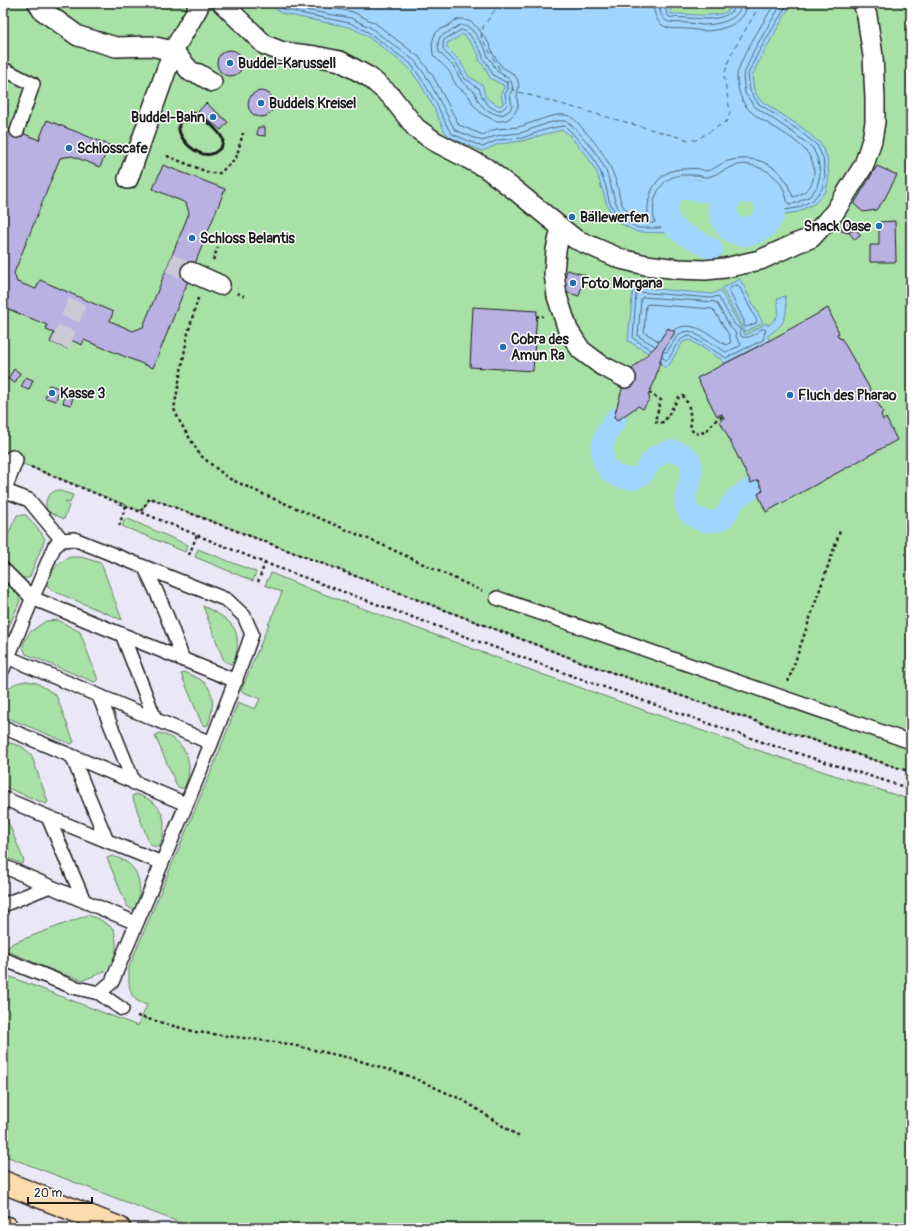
<svg xmlns="http://www.w3.org/2000/svg" width="914" height="1231" viewBox="0 0 914 1231" font-family="Pangolin,sans-serif">
<rect width="100%" height="100%" fill="#eae8f6"/>
<filter id="ink" filterUnits="userSpaceOnUse"><feTurbulence type="fractalNoise" baseFrequency=".025" numOctaves="2"/><feDisplacementMap in="SourceGraphic" scale="8" xChannelSelector="R" yChannelSelector="G"/><feConvolveMatrix kernelMatrix="1 2 1 2 8 2 1 2 1" color-interpolation-filters="sRGB"/></filter>
<g filter="url(#ink)">
<path fill="#a8e1a6" stroke="#627e61" d="M3,3H911V772L776,728L584,663L151,498L141,511L3,456Z
M57,490L73,495L70,503L65,501L69,506L64,519L47,511C44,500 47,495 57,490Z
M17,515H26L42,534L45,539L29,578H21L3,560V545Z
M126,518L188,545L185,552L122,526Z
M198,549L256,572L253,581L195,557Z
M70,557H81L101,563L122,620L51,590L46,583C55,569 53,565 70,557Z
M271,573L307,588L547,676L754,749L911,800V1228H194L3,1155V974L138,1026L147,1005C144,1004 141,1003 138,1001C127,995 129,978 129,967L215,762L238,702L255,709L260,699L241,691L282,592L265,585Z
M3,580L18,594L20,601L3,640Z
M203,606C232,620 244,629 234,662L231,664L224,661Z
M58,620L80,632L98,680L94,682L26,654L23,647L24,642L30,632L46,621Z
M184,672C189,675 197,677 201,680C217,691 213,710 208,725L205,726L202,724L181,674Z
M27,681L37,683L56,695L74,742L71,744L3,716L4,693C12,685 15,682 27,681Z
M159,733C186,740 196,763 184,788H180L177,786L155,736Z
M3,741L21,746L31,754L48,802L46,804L3,786Z
M136,794C140,796 144,797 148,799C167,810 167,828 159,847H155L149,843L132,796Z
M3,812L5,814L24,861L22,864L3,856Z
M112,856C139,863 143,882 137,907L133,910L127,906L107,858Z
M88,915L99,919L114,929C117,944 119,959 106,970C100,975 90,977 83,980L59,973L5,950L13,943Z"/>
<path fill="#9fd5fe" stroke="#6b8ba4" fill-rule="evenodd" d="M268,3H667L670,9L671,14C684,12 729,23 733,3H792L762,55L752,76L754,90L760,100L801,127L820,143L827,157L829,176L826,191L815,203L798,212L778,215C779,209 779,203 777,197C772,182 756,171 740,174C723,176 713,191 696,183L695,186C674,178 659,197 663,216C664,222 668,227 672,233L637,232L614,220L606,202L602,189L597,173L587,156L569,135L563,130L545,134L522,141L499,144L482,151L449,137L444,130L434,108L420,83L408,67L366,35L349,27L303,18L281,13ZM462,34L467,38L478,53L480,62L485,67L490,78L503,85L504,88C499,94 502,97 503,104L500,106C489,100 484,100 483,85C477,83 475,79 469,77L460,61L447,48V43L457,38Z
M740,279L763,323L745,332L722,288Z
M633,287L713,294L720,290L745,335L767,323L768,326C780,316 779,312 777,299L785,296C789,316 784,326 767,336L770,340L723,364L722,360L690,340L686,341L682,343L667,369L660,364L662,361L628,341Z"/>
<g fill="none" stroke-linecap="round" stroke-linejoin="round">
<path stroke="#506676" stroke-width="1" d="M275,3L283,9L304,14L350,23L368,32L411,64L423,81L438,107L448,128L452,134L483,147L498,140L522,138L544,130L562,126H565L572,133L591,154L600,171L606,187L609,201L617,217L638,228H660L662,226C655,207 659,180 685,180C688,180 693,179 697,180C702,180 703,183 709,182C719,179 727,173 737,170C761,165 783,185 783,208L785,210L797,208L813,200L822,189L825,175L823,158L817,145L798,130L758,103L750,91L748,74L758,53L788,3
M283,3L305,10L351,18L371,28L415,61L428,79L455,130L482,141C487,140 491,137 496,136C504,134 512,134 520,133C531,130 553,119 564,121C570,122 576,130 580,134C590,145 599,156 605,169C618,198 610,223 653,223L655,222C649,201 660,175 684,175C688,175 692,175 696,175C701,175 703,178 708,177C728,171 737,158 760,168C772,172 781,181 785,193C787,197 786,201 789,204L796,203L810,196L817,187L820,175L818,160L813,148L795,134L754,106L745,93L743,76L754,50L782,3
M304,3L353,12L375,23L419,57L433,76L459,125L483,135C487,133 492,130 497,129C504,128 511,128 518,127C531,124 552,113 565,115C573,116 579,124 584,130C600,148 608,159 616,181C619,190 619,203 626,210C631,214 640,217 646,217L648,216C646,193 658,169 684,169C689,169 695,168 700,169C700,169 705,171 706,171C712,171 720,164 725,162C746,155 770,159 784,178C788,183 790,191 793,197C801,195 811,189 813,180C822,144 771,130 750,111C741,102 738,91 737,78C735,65 767,17 775,3
M653,3C653,10 656,21 662,25C669,30 678,28 686,29C691,29 697,30 702,31C719,31 747,25 747,3
M659,3C659,8 661,17 665,20C670,24 680,22 686,23C691,23 697,24 702,25C716,25 741,21 741,3
M664,3L667,14L669,17C675,18 682,17 688,18C705,19 722,22 735,8L736,3
M462,19L471,22L478,28L490,45L493,54L502,67L512,73L517,78L519,86L517,95L518,107L514,114L507,120L501,121H496L482,114L473,104L469,96L456,85L449,71L433,55L432,43L435,34L439,30L448,26L454,21Z
M461,25L468,27L473,31L485,48L488,57L492,62L497,71L508,78L511,81L513,88L510,94L512,106L510,110L504,114L498,115L485,109L478,101L475,92L462,82L454,67L439,52L438,43L440,37Z
M462,30L466,32L470,35L481,51L484,60L488,65L493,75L507,83L508,89L505,94L507,105L502,110C489,111 482,99 479,88L474,86L471,82L465,79L457,64L443,50V43L444,40Z
M737,285L739,286L757,321L756,323L746,327L744,326V321L729,291V289Z
M658,341L644,332L646,305L648,304L713,309L729,335L731,342L726,345C711,336 692,318 674,330
M655,346L638,336L641,299L642,297L716,302L731,328L735,332L737,339L741,344L740,346L726,352L694,333L690,331L683,332L677,336L667,352H664
M651,350L633,338L636,294L638,292L712,298L718,296L735,325L740,329V334L742,337C749,339 758,333 761,329H765L766,330L764,335L763,340L726,358L690,336C677,337 674,351 668,360H666L662,357"/>
<path stroke="#9fd5fe" stroke-width="22" d="M712,249C695,238 667,233 667,209C667,203 668,200 671,195C682,181 697,195 711,191C730,185 739,168 761,182C767,186 771,193 773,200C783,233 733,249 722,220C710,190 751,172 763,196C766,204 767,212 762,219C759,224 755,226 750,227C722,234 717,187 750,193
M616,419C609,428 603,437 602,449C601,464 611,477 626,478C630,479 635,479 638,477C643,475 645,470 648,466C655,454 667,448 681,453C684,454 685,456 688,458C702,474 671,503 695,517C701,521 707,522 715,521C726,520 728,508 735,500C741,493 752,489 760,484"/>
<path stroke="#4a5d6b" stroke-width="1" stroke-dasharray="5 4" stroke-linecap="butt" d="M500,3L483,27L481,37L510,87L515,91L689,140H696L727,121L730,112L724,76L730,56L761,3"/>
</g>
<path fill="#b8b1e2" stroke="#1c1c1c" d="M217 63a13 13 0 1 1 26 0a13 13 0 1 1-26 0Z
M248 104a13 13 0 1 1 26 0a13 13 0 1 1-26 0Z
M206,103L228,122L221,130L198,112Z
M47,120L109,145L100,167L72,156L60,158L14,273L17,282L36,289L40,280L79,297L113,312L110,321L133,331L143,327L189,213L186,203L153,189L163,165L225,189L153,368L84,340L82,345L71,340L68,349L60,346L50,342L54,333L46,330L47,325L3,307V145L10,128L39,140Z
M258,127H265V136L257,135Z
M877,166L897,175L884,200L876,210L863,212L854,204Z
M895,221L896,262H870V245H879V222Z
M845,223L851,226L848,233L841,231Z
M855,229L861,235L855,240L849,233Z
M567,270L585,275L579,296L561,291Z
M473,307L537,311L533,371L470,367Z
M828,308L839,333L837,334L839,338H841L843,341L883,412L881,414L883,420L886,418L897,440L766,512L758,494L763,490L758,480L751,483L720,421L724,418L722,414L717,416L697,378L763,344Z
M668,328L675,332L663,351L654,383L648,395L650,398L643,409L638,406L618,420L616,419L614,417L624,382L628,373L656,346Z
M14,369L20,373L15,383L8,379Z
M26,377L33,380L29,390L21,387Z
M49,385L59,388L56,401L45,398Z
M66,391L74,393L71,405L63,403Z"/>
<g fill="none" stroke-linecap="round" stroke-linejoin="round">
<path stroke="#cbc9d5" stroke-width="19" stroke-dasharray="19 10" stroke-linecap="butt" d="M169,263L191,272
M60,346L79,297"/>
<g stroke="#1c1c1c" stroke-width="16">
<path id="service" d="M3,69L33,84L17,131
M3,490L29,500L62,540
M145,568C160,597 172,628 183,660
M3,569L32,598L236,681
M497,598L911,742
M122,634L155,719
M3,653L7,657L211,743
M3,669L54,547L62,540L74,539L227,600L244,616L252,634C211,752 160,866 112,982L99,993
M99,696L134,783
M3,727L186,804
M72,756L107,841
M3,798L48,817L162,863
M48,817L84,901
M3,866L84,901L136,923
M3,905L50,886
M3,959L73,987L99,993L122,1009"/>
</g>
<g stroke="#1c1c1c" stroke-width="22">
<path id="pedestrian" d="M38,3L42,10L78,36L116,47L151,46L173,51L191,72L199,74L212,82
M222,3L265,45L283,52L315,56L340,61L369,77L390,95L416,128L434,141L486,168L516,191L575,239L621,259L646,265L678,269L705,270L725,268L760,260L797,243L811,238L834,213L864,165L872,140L875,122V99L873,56L867,16L863,3
M128,179L173,51L198,8
M561,228L556,250L554,273L557,296L568,330L581,350L601,365L626,378
M191,272L220,285
M3,486L13,460"/>
</g>
<g stroke="#1c1c1c" stroke-width="25">
<path id="motorway" d="M3,1182L119,1228
M3,1227L7,1228"/>
</g>
<path stroke="#1c1c1c" stroke-width="2.5" stroke-dasharray="3 3" stroke-linecap="butt" d="M167,156L210,173H220L236,158L243,133
M213,260L218,247
M237,293L244,296
M198,298L188,333L174,409L181,424L200,455L228,478L265,495L380,544L482,591
M536,317L543,316
M649,393L661,400L655,421L658,423L664,422L679,397L683,396C687,401 690,408 690,414C691,421 689,428 694,433L700,434L707,430L716,420L723,416
M31,467L265,563L578,678L768,744L911,789
M141,511L150,498L584,663L776,728L911,772
M119,526L126,505
M189,555L197,535
M258,582L265,563
M788,682L840,531
M137,1016L196,1032L283,1043L350,1058L409,1076L463,1100L521,1138"/>
<use href="#service" stroke="#fff" stroke-width="13"/>
<use href="#pedestrian" stroke="#fff" stroke-width="19"/>
<use href="#motorway" stroke="#fcdcac" stroke-width="22"/>
<path stroke="#1c1c1c" stroke-width="3" d="M192,113C200,113 205,120 210,124C220,133 231,143 214,153C196,163 159,122 192,113Z"/>
</g>
</g>
<g fill="#1f6fb2" stroke="#fff" stroke-width="1.5">
<circle cx="230" cy="63" r="4"/>
<circle cx="261" cy="103" r="4"/>
<circle cx="213" cy="117" r="4"/>
<circle cx="69" cy="148" r="4"/>
<circle cx="572" cy="217" r="4"/>
<circle cx="879" cy="226" r="4"/>
<circle cx="192" cy="238" r="4"/>
<circle cx="573" cy="283" r="4"/>
<circle cx="503" cy="347" r="4"/>
<circle cx="52" cy="393" r="4"/>
<circle cx="790" cy="395" r="4"/>
</g>
<g text-anchor="middle" dominant-baseline="central" stroke-width="3" stroke-linejoin="round" paint-order="stroke">
<g font-size="14" font-weight="bold" fill="#1c1c1c" stroke="#fff" text-anchor="start">
<text x="238" y="63">Buddel-Karussell</text>
<text x="269" y="103">Buddels Kreisel</text>
<text x="205" y="117" text-anchor="end">Buddel-Bahn</text>
<text x="77" y="148">Schlosscafe</text>
<text x="580" y="217">Bällewerfen</text>
<text x="871" y="226" text-anchor="end">Snack Oase</text>
<text x="200" y="238">Schloss Belantis</text>
<text x="581" y="283">Foto Morgana</text>
<text x="511" y="339">Cobra des<tspan x="511" dy="16">Amun Ra</tspan></text>
<text x="60" y="393">Kasse 3</text>
<text x="798" y="395">Fluch des Pharao</text>
</g>
</g>
<rect width="914" height="1231" fill="none" stroke="#fff" stroke-width="16"/>
<rect x="8" y="8" width="898" height="1215" fill="none" stroke="#1c1c1c" stroke-width="1.5" filter="url(#ink)"/>
<path d="M28 1197v6h64v-6" fill="none" stroke="#1c1c1c" stroke-width="2"/>
<text x="34" y="1197" font-size="12" fill="#1c1c1c" stroke="#ffffff" stroke-width="3" paint-order="stroke">20 m</text>
</svg>
